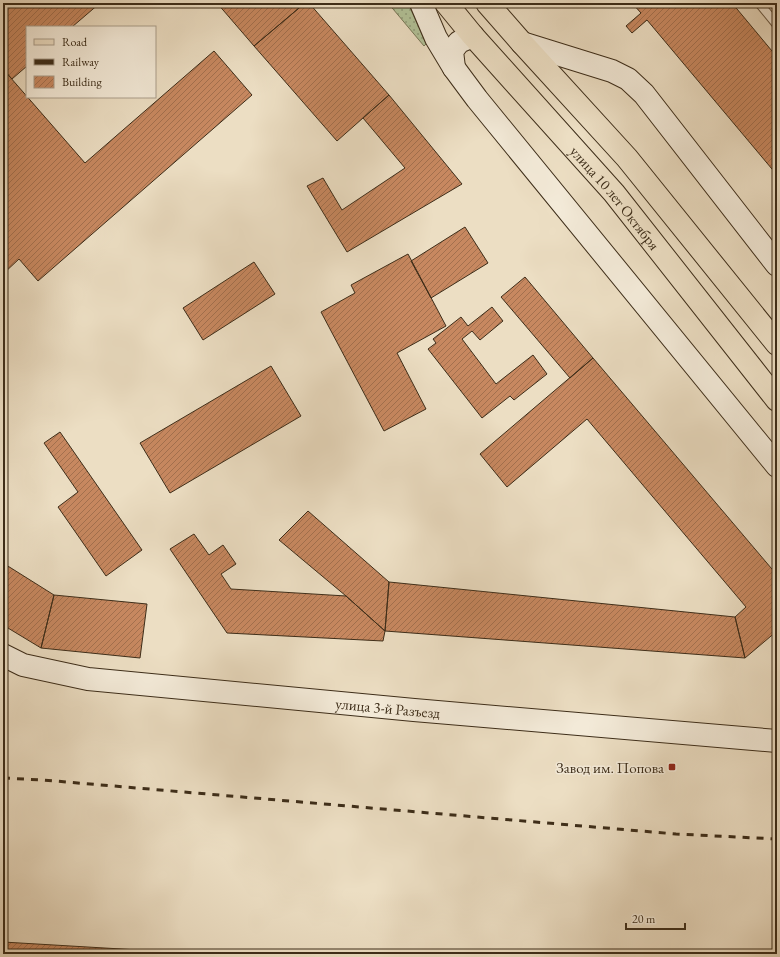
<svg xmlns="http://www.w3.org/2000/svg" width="780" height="957" viewBox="0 0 780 957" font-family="'EB Garamond',serif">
<defs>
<pattern id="green-dots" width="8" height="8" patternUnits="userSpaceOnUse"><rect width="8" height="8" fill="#b2c298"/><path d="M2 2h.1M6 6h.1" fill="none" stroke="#929e7b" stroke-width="1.8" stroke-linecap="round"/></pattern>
<pattern id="building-hatch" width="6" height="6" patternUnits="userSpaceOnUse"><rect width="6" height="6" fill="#c78860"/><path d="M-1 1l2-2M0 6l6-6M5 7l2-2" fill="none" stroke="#a3704e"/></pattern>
</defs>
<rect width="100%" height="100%" fill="#ecdec3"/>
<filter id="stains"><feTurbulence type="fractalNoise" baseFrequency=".005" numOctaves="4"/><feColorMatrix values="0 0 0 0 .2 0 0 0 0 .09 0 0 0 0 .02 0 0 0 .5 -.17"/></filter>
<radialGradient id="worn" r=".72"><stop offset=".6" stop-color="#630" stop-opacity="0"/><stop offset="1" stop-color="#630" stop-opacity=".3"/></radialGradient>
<path fill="url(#green-dots)" stroke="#787858" d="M388,3H408L426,44L424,46Z"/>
<path fill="url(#building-hatch)" stroke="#3d2d19" d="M10,3H100L72,27H27V66L12,79L3,69V9Z
M217,3H294L299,8L254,46Z
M305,3H309L389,95L337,141L254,46Z
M632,3H732L777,57V175L647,20L632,33L626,26L641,13Z
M214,51L252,95L38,281L19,259L3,274V69L85,163Z
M389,95L462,184L347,252L307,186L323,178L342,210L405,168L363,118Z
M465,227L488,263L431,298L411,261Z
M408,254L446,326L397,353L426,409L384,431L321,312L355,293L351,285Z
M254,262L275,294L203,340L183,308Z
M525,277L593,358L570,378L501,297Z
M492,307L503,321L480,340L472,331L462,339L496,384L533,355L547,374L514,400L510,396L482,418L428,349L436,343L433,339L461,317L468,326Z
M593,358L777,575V631L745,658L735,617L746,607L587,419L507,487L480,454Z
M271,366L301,416L170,493L140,443Z
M60,432L142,550L106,576L58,507L78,492L44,443Z
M308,511L389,582L385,631L346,596L279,540Z
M194,534L209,555L223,545L236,564L221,574L231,589L346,596L385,631L383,641L227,633L170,549Z
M3,563L54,595L41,648L3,625Z
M389,582L735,617L745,658L385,631Z
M54,595L147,604L140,658L41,648Z
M3,942L206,954H3Z"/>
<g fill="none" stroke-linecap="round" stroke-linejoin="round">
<g stroke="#695944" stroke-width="10">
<path id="service" d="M759,3L777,25"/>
</g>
<g stroke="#3d2d19" stroke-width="24">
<g id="secondary">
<path d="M421,3L436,38L454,68L477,99L777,466"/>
<path d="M522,43L612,71L628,79L644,94L777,265"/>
<path d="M454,68L452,51L459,42L473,36"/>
<path id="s1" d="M3,655L23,665L88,679L414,710L777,741"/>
</g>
</g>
<g stroke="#3d2d19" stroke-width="24">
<g id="primary">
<path id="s2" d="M446,3L473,36L614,193L777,400"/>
<path d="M487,3L522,43L627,158L777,344"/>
</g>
</g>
<use href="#service" stroke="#f3ead8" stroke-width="8"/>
<use href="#secondary" stroke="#f3ead8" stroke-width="22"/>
<use href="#primary" stroke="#ecdec3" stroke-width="22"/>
<path stroke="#3d2d19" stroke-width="3" stroke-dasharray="7 7" stroke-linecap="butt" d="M3,778L43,780L676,834L777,839"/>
</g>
<rect fill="#8f2418" stroke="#f3ead8" stroke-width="1.5" x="668" y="763" width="8" height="8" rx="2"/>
<g text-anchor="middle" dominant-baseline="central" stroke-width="3" stroke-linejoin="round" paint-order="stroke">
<g font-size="15" fill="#3d2d19" stroke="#f3ead8">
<text stroke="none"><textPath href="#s2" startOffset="258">улица 10 лет Октября</textPath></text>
<text stroke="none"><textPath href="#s1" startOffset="390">улица 3-й Разъезд</textPath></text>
</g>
<g font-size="15" fill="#3d2d19" stroke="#f3ead8" text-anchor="end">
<text x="664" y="767">Завод им. Попова</text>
</g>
</g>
<rect width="780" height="957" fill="none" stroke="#ecdec3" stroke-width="16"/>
<rect x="4" y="4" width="772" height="949" fill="none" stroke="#3d2d19" stroke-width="2"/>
<rect x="8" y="8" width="764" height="941" fill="none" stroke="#3d2d19"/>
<rect x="26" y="26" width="130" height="72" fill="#f3ead8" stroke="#aa9e8c"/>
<rect x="34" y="39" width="20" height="6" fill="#ecdec3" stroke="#aa9e8c"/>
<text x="62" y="46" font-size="12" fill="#3d2d19">Road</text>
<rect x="34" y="59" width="20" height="6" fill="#3d2d19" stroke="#aa9e8c"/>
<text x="62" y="66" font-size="12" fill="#3d2d19">Railway</text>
<rect x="34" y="76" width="20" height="12" fill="url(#building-hatch)" stroke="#aa9e8c"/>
<text x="62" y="86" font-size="12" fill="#3d2d19">Building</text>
<path d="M626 923v6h59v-6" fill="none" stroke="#3d2d19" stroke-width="2"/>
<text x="632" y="923" font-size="12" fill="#3d2d19" stroke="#f3ead8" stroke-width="3" paint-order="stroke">20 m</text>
<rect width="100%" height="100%" filter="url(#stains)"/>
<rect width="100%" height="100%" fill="url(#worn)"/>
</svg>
